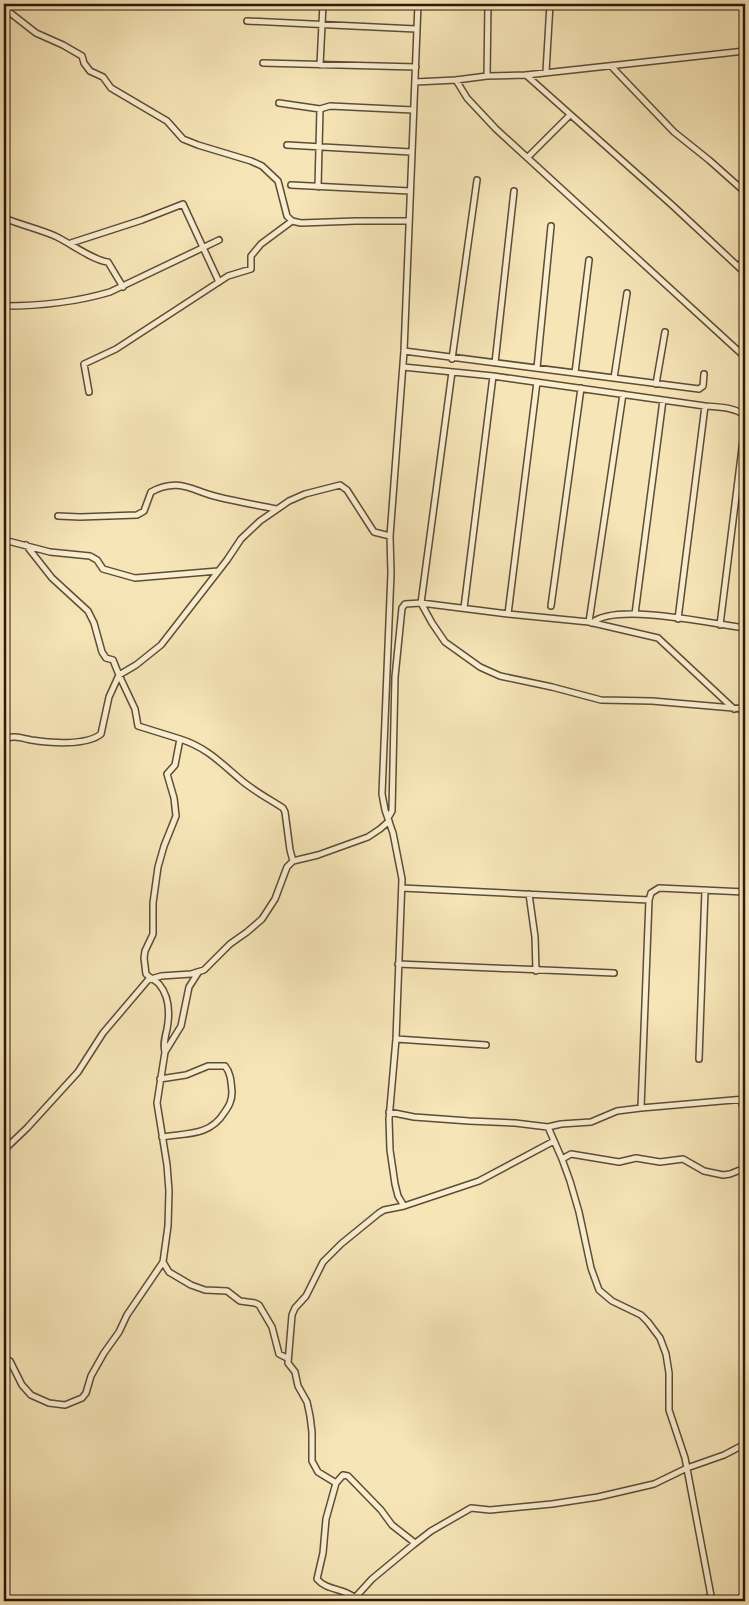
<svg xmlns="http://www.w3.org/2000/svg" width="749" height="1605" viewBox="0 0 749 1605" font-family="'IM FELL Double Pica',serif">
<rect width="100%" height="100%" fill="#f6e5b7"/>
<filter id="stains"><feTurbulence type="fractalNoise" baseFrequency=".004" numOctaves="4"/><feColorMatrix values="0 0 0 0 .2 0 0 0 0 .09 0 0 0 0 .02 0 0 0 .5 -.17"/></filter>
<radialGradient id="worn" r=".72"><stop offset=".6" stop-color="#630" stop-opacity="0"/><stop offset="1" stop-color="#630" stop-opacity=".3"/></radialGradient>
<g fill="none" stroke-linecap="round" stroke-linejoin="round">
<g stroke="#5e4c34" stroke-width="8">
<path id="street" d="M418,4L404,351L390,536L391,573L382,794L385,810L393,833L402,879L396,1039L389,1119L390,1150L395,1184L398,1196L404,1206L479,1181L554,1141
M4,8L36,33L63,45L82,56L84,63L90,71L103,77L111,88L167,121L183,139L198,145L251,161L262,166L278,181L287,216L292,221L301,223L356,221H409
M247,21L416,29
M263,63L416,67
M320,65L323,4
M611,66L674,132L709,160L745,192
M546,72L550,4
M526,75L672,205L745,273
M487,76L488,4
M456,80L467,98L496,129L745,357
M415,82L456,80L487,76L526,75L745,51
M279,103L320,109L330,106L413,110
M287,145L411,152
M528,157L570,115
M291,185L410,191
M318,187L320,109
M4,206L6,219L4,231
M4,218C21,225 39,229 55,236C70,243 94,261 108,262L123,287
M71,243L142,220L183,204L219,282
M739,266L745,259
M4,306C39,306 76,302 110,292L219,240
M404,351L699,389L703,386L704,374
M452,359L477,180
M495,363L514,191
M403,367L493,376L705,406C717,407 736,407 745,416
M537,368L551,226
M452,372L421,603L432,623L445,642L480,667L500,676L552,687L601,700L652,701L745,709
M575,373L589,260
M614,378L627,293
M656,384L665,332
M89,392L84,364L116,349L228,276L251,269V256L261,244L292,221
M4,446L5,448
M58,516L80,517L137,515L144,511L151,492C179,477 192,491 218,497C238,502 257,505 276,509
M4,540L50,552L90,556L97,560L103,569L135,578L218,571
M551,606L581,388
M464,608L493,376
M508,614L537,382
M635,614L663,400
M678,619L705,406
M589,622L623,394
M592,623C615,602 714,624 745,628
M720,625L745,424
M4,739C13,735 21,738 31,740C50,743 86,746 101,734L109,697L119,675L113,660L106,658L102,652L94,623L88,611L52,578L26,545
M180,739C206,747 221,763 241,780C254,791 269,799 283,808L285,812L290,850L293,861
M388,818L392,811L395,677L402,608L405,604L421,603L508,614L589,622L658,638L734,709
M402,888L649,900
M529,894L535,937L536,971
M398,964L614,973
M396,1039L486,1045
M165,1052C163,1045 165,1037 167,1029C170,1013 170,997 159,984C155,980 150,978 146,974L144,958L145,951L153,934V903L158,867L164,846L176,816L174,798L167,774L175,765L180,739L138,726L135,709L119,675L136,665L161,645L227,560L241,539L260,521L289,501L305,494L340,485L347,490L374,532L390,536
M699,1059L705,890
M160,1079L186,1075L208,1066H225C231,1073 231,1082 232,1092C232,1101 229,1106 224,1113C210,1136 186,1133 162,1137
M741,1099L745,1116
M641,1108L649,900L651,893L659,888L745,892
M389,1112L414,1117L469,1121L515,1123L548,1127L562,1159L570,1181L579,1212L591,1268L599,1290L612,1301L641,1315L648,1322L660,1338L666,1354L669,1373V1410L685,1458L712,1601
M548,1127L561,1124L591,1122L617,1111L641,1108L745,1099
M4,1150L27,1128L78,1072L103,1033L148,980L161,976L191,974L204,970L230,944L247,932L262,919L275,899L287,867L293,861L318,855L368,837L380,829L389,821
M562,1159L571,1154L619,1162L636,1158L660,1162L683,1159L704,1171L723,1175L730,1174L745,1168
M163,1262L169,1272L191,1285L205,1290L227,1291L240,1301L255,1303L259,1305L272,1327L279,1354L287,1358
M4,1359L10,1361L22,1385L31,1395L49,1403L65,1405L82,1398L86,1393L91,1376L104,1353L119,1332L127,1315L163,1262L168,1226L169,1191L167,1165L157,1103L165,1052L181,1026L189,987L198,973
M336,1483L343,1475L348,1476L381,1510L392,1525L415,1543
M355,1598C344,1588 327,1591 317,1579L323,1553L326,1519L336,1483L318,1472L312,1461V1432L310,1416L307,1402L298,1386L295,1372L288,1363L292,1315L295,1308L306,1296L323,1262L341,1244L379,1213L384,1210L404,1206
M352,1601L372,1579L413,1545L431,1531L471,1508L490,1510L552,1504L598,1497L654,1484L687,1468L724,1455L745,1444
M702,1601L711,1596"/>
</g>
<use href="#street" stroke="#f9eed0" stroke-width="5"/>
</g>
<rect width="749" height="1605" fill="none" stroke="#f6e5b7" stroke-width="20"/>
<rect x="5" y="5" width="739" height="1595" fill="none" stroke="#2c1908" stroke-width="2.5"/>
<rect x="10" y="10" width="729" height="1585" fill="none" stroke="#2c1908"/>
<rect width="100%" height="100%" filter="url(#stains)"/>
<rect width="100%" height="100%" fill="url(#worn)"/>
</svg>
